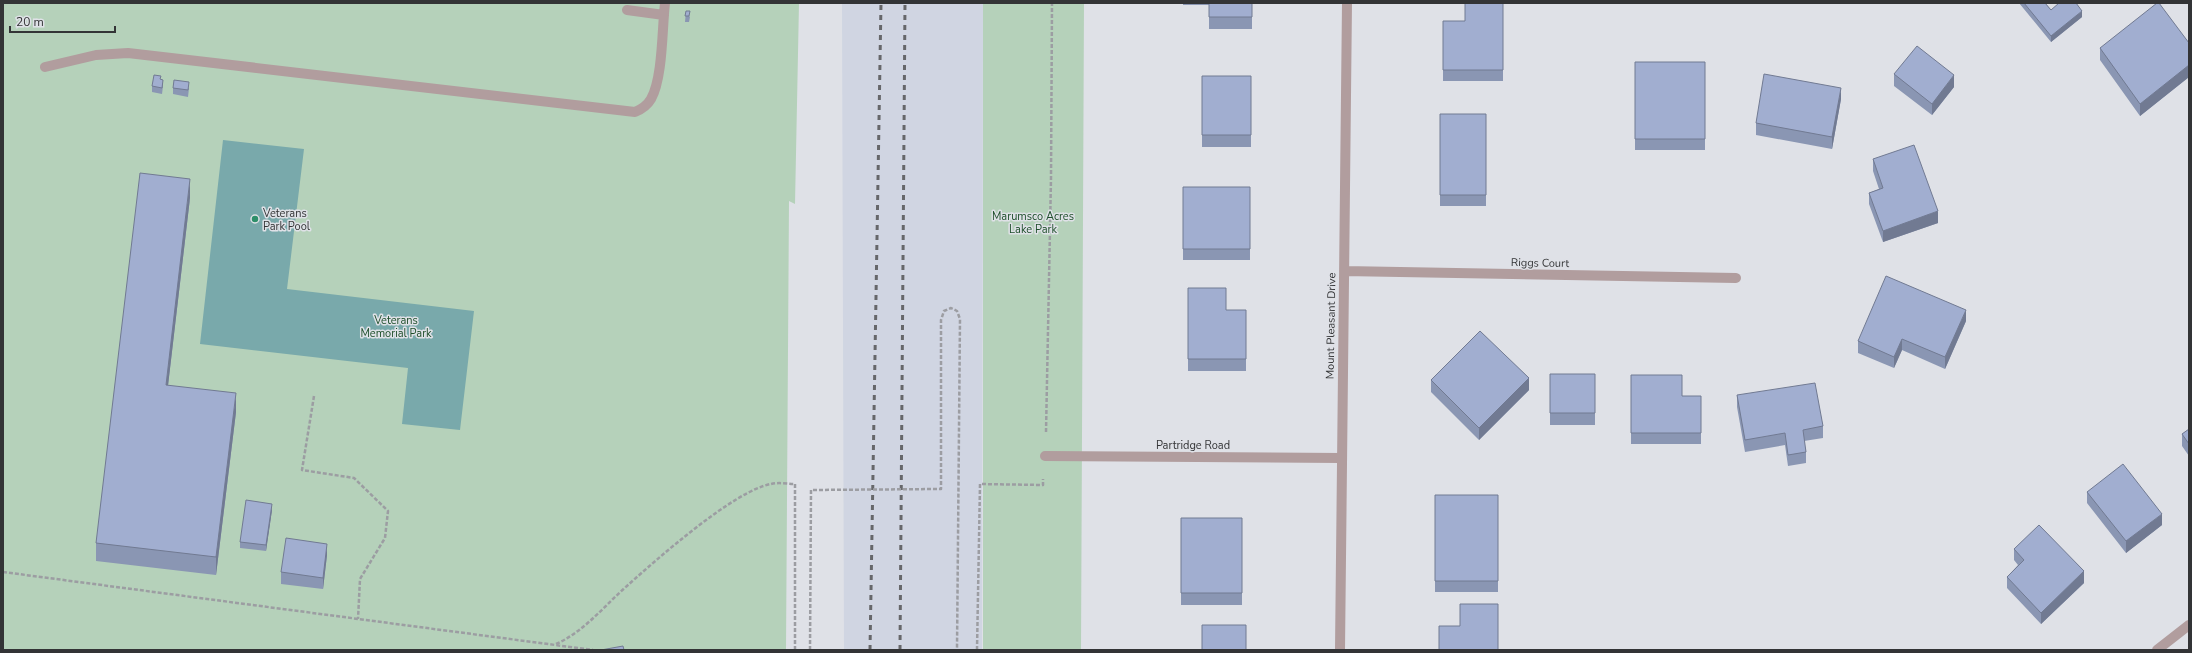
<svg xmlns="http://www.w3.org/2000/svg" width="2192" height="653" viewBox="0 0 2192 653" font-family="'Nunito Sans',sans-serif">
<rect width="100%" height="100%" fill="#dfe1e7"/>
<path fill="#d0d5e2" d="M842,3H983L982,650H844Z"/>
<path fill="#b5d1ba" d="M3,3H799L795,204L789,201L786,650H3Z
M983,3H1084L1081,650H983Z"/>
<path fill="#79a9ab" d="M223,140L304,149L287,289L474,311L460,430L402,424L408,368L200,344Z"/>
<g fill="none" stroke-linecap="round" stroke-linejoin="round">
<path stroke="#9c9da2" stroke-width="2.5" stroke-dasharray="4 2" stroke-linecap="butt" d="M314,396L302,470L354,478L388,511L385,538L360,579L358,619
M1046,432L1051,178L1052,3
M3,572L593,650
M556,644C585,631 604,606 628,585C657,559 735,490 771,484C779,482 788,484 795,484V650
M977,650L980,484L1043,485V479"/>
<path stroke="#b19d9e" stroke-width="10" d="M627,10L664,15
M45,67L96,55L128,53L635,112C642,109 647,106 651,99C663,78 662,28 665,3
M1344,271L1736,278
M1045,456L1341,458
M1340,650L1347,3
M2157,650L2189,625"/>
<path stroke="#66676a" stroke-width="3" stroke-dasharray="5 5" stroke-linecap="butt" d="M870,650L881,3
M900,650L905,3"/>
<path stroke="#9c9da2" stroke-width="2.5" stroke-dasharray="4 2" stroke-linecap="butt" d="M810,650L811,490L941,489V320L944,311L951,308L957,311L960,319L957,650"/>
</g>
<path fill="#8a96b3" d="M1183,3H1252V29H1209V5H1183Z
M1503,3V81H1443V21H1465Z
M2019,3H2045L2051,10L2082,17L2051,42Z
M686,11L690,17L689,22H685Z
M2189,43V77L2140,116L2100,60V48Z
M1635,62H1705V150H1635Z
M1894,74L1954,87L1932,115L1894,86Z
M1202,76H1251V147H1202Z
M161,79L163,86L162,94L152,92V86Z
M173,88H189L188,97L173,94Z
M1841,99L1832,149L1756,135V123Z
M1440,114H1486V206H1440Z
M1873,159L1938,223L1883,242L1869,204V193L1879,189L1873,171Z
M1183,187H1250V260H1183Z
M190,198L168,385L236,412L216,575L96,561V543Z
M1188,288L1226,310H1246V371H1188Z
M1966,321L1945,369L1902,350L1894,368L1858,353V341Z
M1550,374H1595V425H1550Z
M1631,375L1682,396H1701V444H1631Z
M1431,380L1529,390L1479,440L1431,392Z
M1737,395L1823,426V438L1804,441L1806,452V463L1788,466L1785,445L1745,452L1737,407Z
M2189,429V456L2182,446V434Z
M2087,492L2162,525L2126,553L2087,503Z
M1435,495H1498V592H1435Z
M272,510L266,551L240,548V542Z
M1181,518H1242V605H1181Z
M2014,549L2084,583L2041,624L2007,588V577L2018,565L2014,560Z
M327,555L323,589L281,584V572Z"/>
<path fill="#717a92" d="M2082,11V17L2051,42V36Z
M2189,65V77L2140,116V104Z
M1954,75V87L1932,115V104Z
M1841,88V99L1832,149V137Z
M190,179V198L166,403V385Z
M1938,211V223L1883,242V231Z
M1966,310V321L1945,369V357Z
M1902,339V350L1894,368V357Z
M1529,378V390L1479,440V428Z
M236,393V412L216,575V557Z
M272,504V510L266,551V545Z
M2162,514V525L2126,553V541Z
M327,544V555L323,589V578Z
M2084,571V583L2041,624V613Z"/>
<path fill="#a1aed0" stroke="#717a92" d="M1209,3H1252V17H1209Z
M1465,3H1503V70H1443V21H1465Z
M2024,3H2045L2051,10L2059,3H2076L2082,11L2051,36Z
M2157,3H2159L2189,43V65L2140,104L2100,48Z
M686,11H690L689,16H685Z
M1917,46L1954,75L1932,104L1894,74Z
M1635,62H1705V139H1635Z
M1764,74L1841,88L1832,137L1756,123Z
M154,75L161,76L160,79L163,80L162,88L152,86Z
M1202,76H1251V135H1202Z
M174,80L189,82L188,90L173,88Z
M1440,114H1486V195H1440Z
M1914,145L1938,211L1883,231L1869,193L1883,188L1873,159Z
M140,173L190,179L166,385L236,393L216,557L96,543Z
M1183,187H1250V249H1183Z
M1886,276L1966,310L1945,357L1902,339L1894,357L1858,341Z
M1188,288H1226V310H1246V359H1188Z
M1480,331L1529,378L1479,428L1431,380Z
M1550,374H1595V413H1550Z
M1631,375H1682V396H1701V433H1631Z
M1815,383L1823,426L1803,430L1806,452L1788,455L1785,433L1745,440L1737,395Z
M2189,429V444L2182,434Z
M2123,464L2162,514L2126,541L2087,492Z
M1435,495H1498V581H1435Z
M246,500L272,504L266,545L240,542Z
M1181,518H1242V593H1181Z
M2039,525L2084,571L2041,613L2007,577L2024,560L2014,549Z
M286,538L327,544L323,578L281,572Z
M1460,604H1498V650H1439V626H1460Z
M1202,625H1246V650H1202Z
M623,646L624,650H601Z"/>
<circle fill="#2d8f6a" stroke="#dfe1e7" stroke-width="1.5" cx="255" cy="219" r="4"/>
<g text-anchor="middle" dominant-baseline="central" stroke-width="3" stroke-linejoin="round" paint-order="stroke">
<g font-size="11" fill="#333436" stroke="#dfe1e7" text-anchor="start">
<text x="263" y="213">Veterans<tspan x="263" dy="13">Park Pool</tspan></text>
</g>
<g font-size="11" fill="#1d4e2a" stroke="#dfe1e7">
<text x="1033" y="216">Marumsco Acres<tspan x="1033" dy="13">Lake Park</tspan></text>
<text x="396" y="320">Veterans<tspan x="396" dy="13">Memorial Park</tspan></text>
</g>
<g font-size="11" fill="#333436" stroke="#dfe1e7">
<text transform="translate(1540 263) rotate(1)">Riggs Court</text>
<text transform="translate(1331 326) rotate(-89)">Mount Pleasant Drive</text>
<text x="1193" y="445">Partridge Road</text>
</g>
</g>
<rect width="2192" height="653" fill="none" stroke="#333436" stroke-width="8"/>
<path d="M10 26v6h105v-6" fill="none" stroke="#333436" stroke-width="2"/>
<text x="16" y="26" font-size="12" fill="#333436" stroke="#dfe1e7" stroke-width="3" paint-order="stroke">20 m</text>
</svg>
